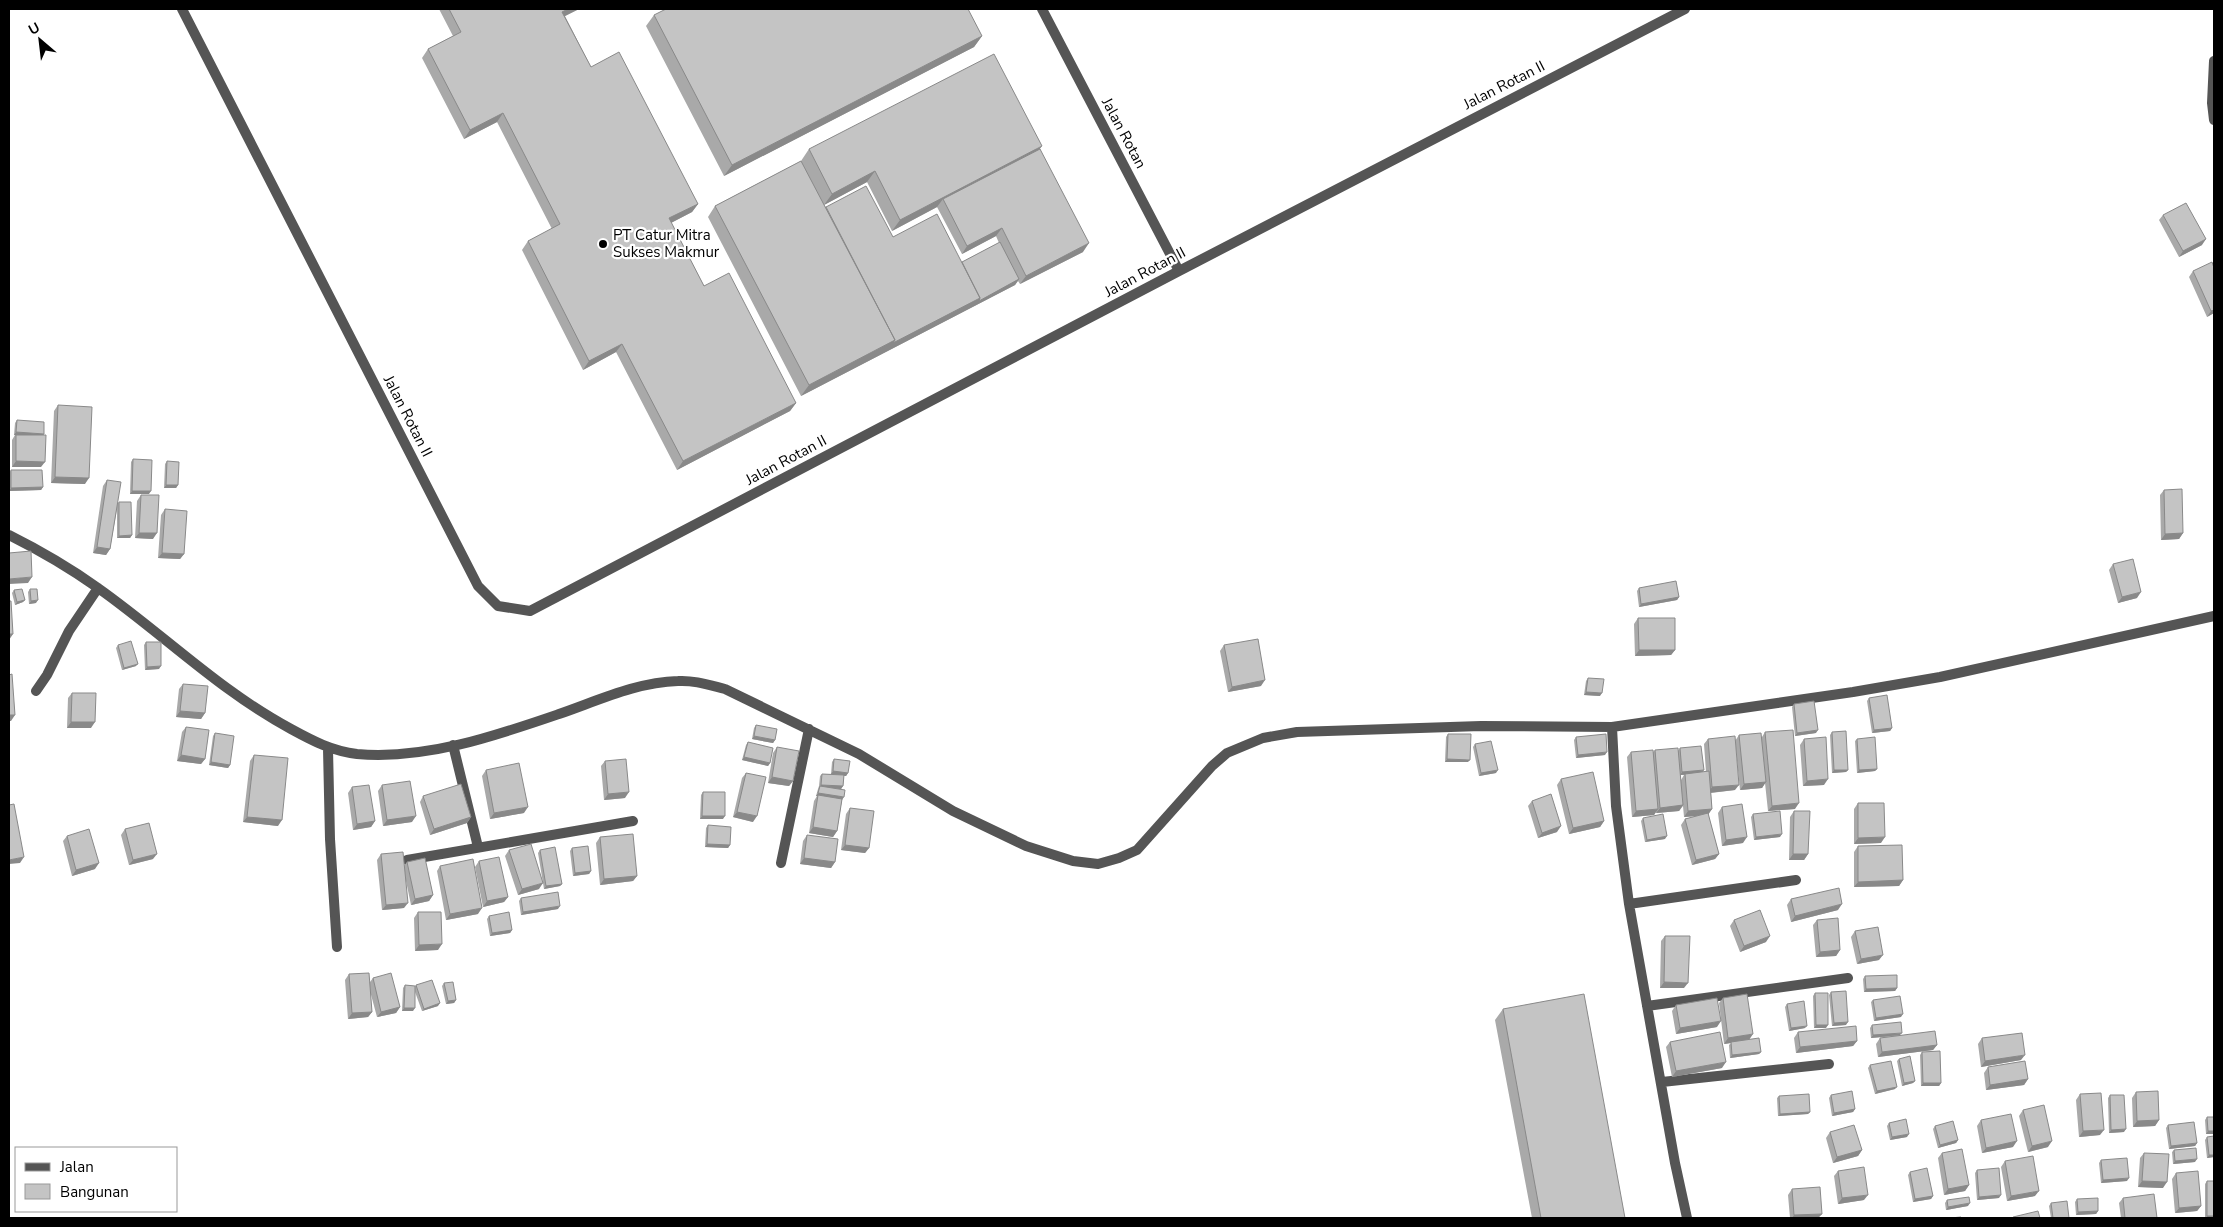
<svg xmlns="http://www.w3.org/2000/svg" width="2223" height="1227" viewBox="0 0 2223 1227" font-family="'Nunito Sans',sans-serif">
<rect width="100%" height="100%" fill="#fff"/>
<g fill="none" stroke-linecap="round" stroke-linejoin="round">
<path stroke="#555" stroke-width="10" d="M182,9L478,586L498,606L530,611L1179,271L1685,9
M1042,9L1179,271
M2214,61L2212,103L2214,120
M9,535C39,550 70,568 98,588C163,634 220,691 291,729C313,741 332,751 357,754C426,760 495,736 559,714C597,701 637,682 678,681C694,680 709,685 725,689L859,754L953,811L1026,846L1073,861L1098,864L1119,858L1137,850L1212,766L1227,753L1263,738L1297,732L1481,726L1612,727L1853,692L1940,677L2214,616
M36,691L47,675L69,631L98,588
M1612,727L1616,806L1629,904L1675,1163L1687,1218
M453,745L478,847
M328,749L330,839L337,947
M407,860L633,821
M781,863L809,729
M1629,904L1796,880
M1647,1006L1848,978
M1662,1082L1829,1064"/>
</g>
<path fill="#a9a9a9" fill-rule="evenodd" d="M439,9H579L565,16L591,67L698,204L692,212L671,223L704,286L796,403L790,411L677,470L616,352L583,370L522,250L528,241L552,229L497,122L464,139L422,58L428,49L453,36Z
M654,15L982,36L974,47L724,176L646,26Z
M809,149H1040L1083,252L1020,284L1018,281L1015,285L801,396L708,217L715,206L801,161ZM867,182L892,231L937,207L962,254L996,236L999,243L962,262L893,237L826,207L824,205Z
M2163,215L2202,245L2179,257L2159,220Z
M2193,271L2214,313L2207,317L2189,277Z
M58,405L85,484L51,483L54,411Z
M17,420L44,434L43,435L41,467H12V440L15,435H14L15,423Z
M133,459L149,494H130L131,462Z
M167,461L178,485L176,488H164L165,464Z
M11,470L43,487L41,490L9,491V473Z
M107,480L117,504L119,502L132,535L130,538H117V509L110,549L106,555L93,553L103,486Z
M2164,490L2183,533L2179,539L2161,540L2160,495Z
M141,495L153,539L135,538L137,501Z
M165,509L184,554L180,559L158,558L161,515Z
M2113,564L2137,598L2118,603L2109,570Z
M1639,588L1679,597L1677,600L1639,607L1637,591Z
M30,589L36,603L29,604L28,592Z
M14,590L25,600L23,602L15,605L12,593Z
M1638,618L1675,650L1671,655L1635,656L1634,624Z
M146,642L159,669L145,670L144,645Z
M118,645L136,666L122,670L116,648Z
M1224,645L1261,686L1228,692L1220,651Z
M1588,678L1600,696L1584,695L1586,681Z
M183,684L205,713L201,719L176,717L179,689Z
M72,693L91,728H67L68,698Z
M1869,698L1892,728L1890,731L1872,733L1867,701Z
M1794,704L1816,733L1795,736L1792,707Z
M756,725L775,740L773,743L752,739L754,728Z
M186,727L205,759L201,764L177,761L182,732Z
M1765,732L1795,809L1768,811L1765,783L1762,788L1740,790L1735,741L1739,735L1762,737Z
M1832,732L1848,770L1846,772L1832,773L1830,735Z
M215,733L230,765L228,768L209,765L213,736Z
M1448,734L1468,762H1445L1446,737Z
M1576,737L1605,755L1576,758L1574,740Z
M1708,739L1735,790L1711,793L1712,809L1708,814L1719,854L1715,859L1692,865L1681,825L1685,819L1696,816L1684,817L1683,806L1679,811L1656,813V812L1654,815L1632,817L1627,757L1631,752H1653L1655,750L1678,751L1680,748L1702,772H1706L1704,744ZM1680,775H1684L1681,780Z
M1804,739L1824,785L1803,786L1800,745Z
M1857,739L1877,769L1875,771L1857,773L1855,741Z
M748,742L770,763L768,766L742,760L746,745Z
M1475,744L1496,773L1479,776L1473,747Z
M777,747L793,781L789,786L768,783L773,753Z
M254,755L278,826L243,822L250,761Z
M834,759L848,773L846,776H844L843,786L841,789L842,800L837,831L833,837L809,833L814,801L817,796H816L818,789L819,786L820,776L822,774H831L832,762Z
M605,761L625,798L604,800L601,766Z
M486,770L524,813L490,819L482,776Z
M746,773L753,822L733,817L742,778Z
M1561,779L1604,821L1600,827L1569,834L1557,785Z
M382,785L412,822L383,826L378,791Z
M352,787L375,821L371,827L353,830L348,793Z
M703,792L723,819H700L701,795Z
M423,796L471,817L467,823L430,835L420,802Z
M1532,801L1557,832L1538,838L1528,806Z
M1858,803L1881,843L1854,844V809Z
M1722,807L1743,843L1722,846L1718,813Z
M850,808L869,848L865,853L841,850L846,814Z
M1794,811L1808,854L1804,860H1789L1790,817Z
M1753,814L1780,837L1754,840L1751,817Z
M1643,818L1665,839L1645,842L1641,821Z
M708,825L730,845L728,848L705,847L706,828Z
M125,829L153,859L129,865L121,835Z
M807,835L835,862L831,868L800,864L803,841Z
M67,836L95,869L72,876L63,841Z
M600,837L637,876L633,881L600,885L596,843Z
M1858,846L1903,880L1899,886L1854,887V852Z
M572,848L591,871L589,874L573,876L570,851Z
M509,850L539,889L518,895L505,856Z
M540,850L562,884L560,886L544,889L538,853Z
M381,854L404,866L407,862L433,895L429,901L411,905L406,881L404,908L382,910L377,860Z
M479,861L508,897L504,902L483,907L475,867Z
M440,866L478,914L446,920L437,871Z
M521,898L558,909L521,915L519,901Z
M1791,899L1838,910L1791,922L1787,905Z
M418,912L438,950L415,951L414,918Z
M489,916L512,930L510,933L490,936L487,919Z
M1734,920L1766,942L1740,952L1730,926Z
M1817,920L1840,950L1836,956L1816,957L1813,925Z
M1855,931L1879,960L1857,964L1851,937Z
M1665,936L1684,988H1660L1661,941Z
M349,974L370,982L373,978L400,1007L396,1013L377,1017L370,991L372,1012L368,1017L348,1019L345,980Z
M1865,976L1897,988L1895,991L1864,992L1863,979Z
M444,983L456,1000L454,1003L446,1004L442,986Z
M405,985L415,986L416,985L438,1006L422,1011L415,992L413,1011H402L403,988Z
M1831,992L1846,1025L1832,1026L1829,995Z
M1815,993L1826,1028H1814L1813,996Z
M1723,998L1750,1040L1761,1052L1759,1054L1730,1058L1729,1045L1731,1043L1724,1044L1719,1003Z
M1873,1000L1901,1017L1874,1021L1871,1002Z
M1787,1004L1805,1028L1789,1031L1785,1007Z
M1676,1005L1717,1027L1676,1034L1672,1011Z
M1503,1009L1625,1218H1532L1495,1020Z
M1872,1025L1900,1035L1937,1045L1933,1050L1878,1057L1876,1044L1880,1038L1898,1036L1871,1038L1870,1028Z
M1798,1032L1857,1041L1853,1046L1796,1053L1794,1038Z
M1982,1038L2021,1060L1981,1067L1978,1044Z
M1670,1042L1722,1068L1672,1077L1666,1047Z
M1922,1052L1941,1083L1939,1086H1921L1920,1055Z
M1899,1059L1915,1081L1913,1083L1902,1086L1897,1061Z
M1870,1065L1895,1089L1875,1094L1868,1068Z
M1988,1067L2028,1079L2024,1085L1986,1090L1984,1073Z
M2136,1092L2159,1120L2155,1126L2133,1127L2132,1098Z
M2080,1094L2100,1135L2079,1137L2076,1100Z
M1831,1095L1855,1109L1853,1112L1832,1116L1829,1098Z
M2110,1095L2124,1132L2109,1133L2108,1098Z
M1779,1096L1810,1112L1808,1114L1778,1116L1777,1098Z
M2023,1110L2048,1147L2028,1152L2019,1116Z
M2207,1117H2214V1134H2206L2205,1120Z
M1981,1120L2013,1147L1982,1153L1977,1126Z
M1889,1123L1907,1137L1890,1140L1887,1126Z
M2168,1125L2197,1143L2195,1146L2169,1149L2166,1128Z
M1935,1126L1958,1140L1956,1143L1938,1148L1933,1129Z
M1830,1132L1862,1150L1858,1156L1833,1163L1826,1138Z
M2207,1137L2214,1157L2207,1158L2205,1140Z
M2174,1150L2195,1162L2173,1164L2172,1152Z
M1942,1153L1969,1185L1965,1191L1944,1195L1938,1158Z
M2144,1153L2163,1188L2138,1187L2140,1158Z
M2101,1160L2127,1181L2101,1183L2099,1163Z
M2005,1161L2035,1196L2007,1201L2001,1167Z
M1977,1170L1999,1198L1977,1200L1975,1173Z
M1838,1171L1864,1200L1838,1204L1834,1176Z
M1910,1172L1933,1196L1931,1199L1913,1202L1908,1175Z
M2176,1173L2201,1206L2197,1211L2175,1213L2172,1179Z
M2207,1181L2214,1218H2205V1184Z
M1792,1189L1822,1214L1818,1218H1790L1788,1195Z
M2123,1198L2157,1218H2121L2119,1203Z
M2077,1199L2098,1211L2096,1214L2076,1215L2075,1202Z
M1947,1200L1968,1206L1946,1210L1945,1203Z
M2051,1203L2069,1218H2051L2049,1206Z"/>
<path fill="#898989" d="M568,9H579L557,20L562,12Z
M982,36L974,47L724,176L732,165Z
M503,113L497,122L464,139L470,130Z
M1042,146L1034,157L943,199L937,207L892,231L900,220Z
M875,171L867,182L824,205L832,194Z
M698,204L692,212L663,227L669,218Z
M1002,228L996,236L962,254L967,246Z
M2206,239L2202,245L2179,257L2183,251Z
M1089,243L1083,252L1020,284L1026,276Z
M1019,279L1015,285L801,396L809,385L895,340Z
M2214,310V313L2207,317L2211,311Z
M622,344L616,352L583,370L589,361Z
M796,403L790,411L677,470L683,461Z
M16,432L44,434L42,437L14,435Z
M16,461L45,462L41,467H12Z
M55,477L89,478L85,484L51,483Z
M166,485H178L176,488H164Z
M43,487L41,490L9,491L11,488Z
M132,491H151L149,494H130Z
M139,533H157L153,539L135,538Z
M2183,533L2179,539L2161,540L2165,534Z
M132,535L130,538H117L119,536Z
M97,547L110,549L106,555L93,553Z
M162,553L184,554L180,559L158,558Z
M32,577L28,583L9,584V579Z
M2141,592L2137,598L2118,603L2122,597Z
M1679,597L1677,600L1639,607L1641,604Z
M25,600L23,602L15,605L17,602Z
M38,600L36,603L29,604L31,601Z
M9,634H13L9,640Z
M1639,650H1675L1671,655L1635,656Z
M138,664L136,666L122,670L124,668Z
M161,666L159,669L145,670L147,667Z
M1265,680L1261,686L1228,692L1232,687Z
M1586,692L1602,693L1600,696L1584,695Z
M180,711L205,713L201,719L176,717Z
M9,715H15L11,721H9Z
M71,722H95L91,728H67Z
M1892,728L1890,731L1872,733L1874,730Z
M1818,730L1816,733L1795,736L1797,733Z
M754,736L775,740L773,743L752,739Z
M1607,752L1605,755L1576,758L1578,755Z
M181,755L205,759L201,764L177,761Z
M744,757L770,763L768,766L742,760Z
M1447,759L1470,760L1468,762H1445Z
M211,762L230,765L228,768L209,765Z
M1877,769L1875,771L1857,773L1859,770Z
M1498,770L1496,773L1479,776L1481,773Z
M1704,770L1702,773L1680,775L1682,772Z
M1834,770H1848L1846,772L1832,773Z
M833,771L848,773L846,776L831,774Z
M772,777L793,781L789,786L768,783Z
M1828,779L1824,785L1803,786L1807,781Z
M1766,782L1762,788L1740,790L1744,784Z
M821,785L843,786L841,789L819,788Z
M1739,785L1735,790L1708,793L1712,787Z
M629,792L625,798L604,800L608,794Z
M818,793L844,797L842,800L816,796Z
M1799,803L1795,809L1768,811L1772,806Z
M1683,805L1679,811L1656,813L1660,808Z
M528,807L524,813L490,819L494,813Z
M1658,809L1654,815L1632,817L1636,811Z
M1712,809L1708,815L1684,817L1688,811Z
M737,812L757,816L753,822L733,817Z
M416,816L412,822L383,826L387,820Z
M702,816H725L723,819H700Z
M247,817L282,820L278,826L243,822Z
M471,817L467,823L430,835L434,829Z
M375,821L371,827L353,830L357,824Z
M1604,821L1600,827L1569,834L1573,828Z
M1561,826L1557,832L1538,838L1542,833Z
M813,827L837,831L833,837L809,833Z
M1782,834L1780,837L1754,840L1756,837Z
M1667,836L1665,839L1645,842L1647,840Z
M1747,837L1743,843L1722,846L1726,840Z
M1885,837L1881,843L1854,844L1858,838Z
M707,844L730,845L728,848L705,847Z
M845,845L869,848L865,853L841,850Z
M157,854L153,859L129,865L133,860Z
M1719,854L1715,859L1692,865L1696,860Z
M1793,854H1808L1804,860H1789Z
M24,857L20,863L9,864V860Z
M804,858L835,862L831,868L800,864Z
M99,863L95,869L72,876L76,870Z
M591,871L589,874L573,876L575,873Z
M637,876L633,881L600,885L604,879Z
M1903,880L1899,886L1854,887L1858,882Z
M543,883L539,889L518,895L522,889Z
M562,884L560,886L544,889L546,886Z
M433,895L429,901L411,905L415,899Z
M508,897L504,902L483,907L487,901Z
M408,903L404,908L382,910L386,905Z
M1842,904L1838,910L1791,922L1795,916Z
M560,906L558,909L521,915L523,912Z
M482,908L478,914L446,920L450,914Z
M512,930L510,933L490,936L492,933Z
M1770,936L1766,942L1740,952L1744,946Z
M442,944L438,950L415,951L419,945Z
M1840,950L1836,956L1816,957L1820,952Z
M1883,955L1879,960L1857,964L1861,959Z
M1664,982L1688,983L1684,988H1660Z
M1897,988L1895,991L1864,992L1866,989Z
M456,1000L454,1003L446,1004L448,1001Z
M440,1003L438,1006L422,1011L424,1009Z
M400,1007L396,1013L377,1017L381,1012Z
M404,1008H415L413,1011H402Z
M372,1012L368,1017L348,1019L352,1013Z
M1903,1014L1901,1017L1874,1021L1876,1018Z
M1721,1021L1717,1027L1676,1034L1680,1028Z
M1848,1022L1846,1025L1832,1026L1834,1023Z
M1816,1025H1828L1826,1028H1814Z
M1807,1026L1805,1028L1789,1031L1791,1028Z
M1902,1033L1900,1035L1871,1038L1873,1035Z
M1753,1034L1749,1040L1724,1044L1728,1038Z
M1857,1041L1853,1046L1796,1053L1800,1047Z
M1937,1045L1933,1050L1878,1057L1882,1052Z
M1761,1052L1759,1054L1730,1058L1732,1055Z
M2025,1055L2021,1060L1981,1067L1985,1061Z
M1726,1062L1722,1068L1672,1077L1676,1071Z
M2028,1079L2024,1085L1986,1090L1990,1085Z
M1915,1081L1913,1083L1902,1086L1904,1083Z
M1923,1083H1941L1939,1086H1921Z
M1897,1087L1895,1089L1875,1094L1877,1091Z
M1855,1109L1853,1112L1832,1116L1834,1113Z
M1810,1112L1808,1114L1778,1116L1780,1114Z
M2159,1120L2155,1126L2133,1127L2137,1121Z
M2126,1129L2124,1132L2109,1133L2111,1130Z
M2104,1130L2100,1135L2079,1137L2083,1131Z
M2208,1131H2214V1134H2206Z
M1909,1134L1907,1137L1890,1140L1892,1137Z
M1958,1140L1956,1143L1938,1148L1940,1145Z
M2017,1141L2013,1147L1982,1153L1986,1148Z
M2052,1141L2048,1147L2028,1152L2032,1146Z
M2197,1143L2195,1146L2169,1149L2171,1146Z
M1862,1150L1858,1156L1833,1163L1837,1157Z
M2209,1155H2214V1157L2207,1158Z
M2197,1159L2195,1162L2173,1164L2175,1161Z
M2129,1178L2127,1181L2101,1183L2103,1180Z
M2142,1181L2167,1182L2163,1188L2138,1187Z
M1969,1185L1965,1191L1944,1195L1948,1189Z
M2039,1191L2035,1196L2007,1201L2011,1196Z
M1868,1195L1864,1200L1838,1204L1842,1198Z
M2001,1195L1999,1198L1977,1200L1979,1197Z
M1933,1196L1931,1199L1913,1202L1915,1199Z
M1970,1203L1968,1206L1946,1210L1948,1207Z
M2201,1206L2197,1211L2175,1213L2179,1208Z
M2098,1211L2096,1214L2076,1215L2078,1212Z
M1822,1214L1818,1218H1792L1794,1215Z
M2207,1216H2214V1218H2206Z"/>
<path fill="#c4c4c4" stroke="#898989" d="M449,9H568L562,12L591,67L619,52L698,204L669,218L704,286L729,273L796,403L683,461L622,344L589,361L528,241L560,224L503,113L470,130L428,49L461,32Z
M666,9H968L982,36L732,165L654,15Z
M994,54L1042,146L900,220L875,171L832,194L809,149Z
M1040,149L1089,243L1026,276L1002,228L967,246L943,199Z
M801,161L895,340L809,385L715,206Z
M866,186L893,237L937,214L980,298L893,343L895,340L826,207Z
M2186,203L2206,239L2183,251L2163,215Z
M1000,242L1019,279L979,301L980,298L962,262Z
M2212,262L2214,268V310L2211,311L2193,271Z
M58,405L92,407L89,478L55,477Z
M17,420L44,422V434L16,432Z
M16,435H46L45,462L16,461Z
M133,459L152,460L151,491H132Z
M167,461L179,462L178,485H166Z
M11,470H42L43,487L11,488Z
M107,480L121,482L110,549L97,547Z
M2182,489L2183,533L2165,534L2164,490Z
M141,495H159L157,533H139Z
M119,502H131L132,535L119,536Z
M165,509L187,511L184,554L162,553Z
M31,551L32,577L9,579V553Z
M2133,559L2141,592L2122,597L2113,564Z
M1676,581L1679,597L1641,604L1639,588Z
M22,589L25,600L17,602L14,590Z
M30,589H37L38,600L31,601Z
M9,601H11L13,634H9Z
M1638,618H1675V650H1639Z
M1258,639L1265,680L1232,687L1224,645Z
M131,641L138,664L124,668L118,645Z
M146,642H161V666L147,667Z
M12,674L15,715H9V675Z
M1588,678L1604,679L1602,693L1586,692Z
M183,684L208,686L205,713L180,711Z
M72,693H96L95,722H71Z
M1887,695L1892,728L1874,730L1869,698Z
M1814,701L1818,730L1797,733L1794,704Z
M756,725L777,729L775,740L754,736Z
M186,727L209,730L205,759L181,755Z
M1793,730L1799,803L1772,806L1765,732Z
M1846,731L1848,770H1834L1832,732Z
M215,733L234,736L230,765L211,762Z
M1761,733L1766,782L1744,784L1739,735Z
M1448,734H1471L1470,760L1447,759Z
M1606,734L1607,752L1578,755L1576,737Z
M1735,736L1739,785L1712,787L1708,739Z
M1826,737L1828,779L1807,781L1804,739Z
M1875,737L1877,769L1859,770L1857,739Z
M1491,741L1498,770L1481,773L1475,744Z
M748,742L773,748L770,763L744,757Z
M1701,746L1704,770L1682,772L1680,748Z
M777,747L799,751L793,781L772,777Z
M1678,748L1683,805L1660,808L1655,750Z
M1653,750L1658,809L1636,811L1631,752Z
M254,755L288,758L282,820L247,817Z
M626,759L629,792L608,794L605,761Z
M834,759L850,761L848,773L833,771Z
M519,763L528,807L494,813L486,770Z
M1709,771L1712,809L1688,811L1685,774Z
M1593,772L1604,821L1573,828L1561,779Z
M746,773L766,777L757,816L737,812Z
M822,774L844,775L843,786L821,785Z
M410,781L416,816L387,820L382,785Z
M461,784L471,817L434,829L423,796Z
M369,785L375,821L357,824L352,787Z
M820,786L845,790L844,797L818,793Z
M703,792H725V816H702Z
M1551,794L1561,826L1542,833L1532,801Z
M818,795L842,799L837,831L813,827Z
M1858,803H1884L1885,837L1858,838Z
M14,804L24,857L9,860V805Z
M1742,804L1747,837L1726,840L1722,807Z
M850,808L874,811L869,848L845,845Z
M1780,811L1782,834L1756,837L1753,814Z
M1794,811H1810L1808,854H1793Z
M1708,813L1719,854L1696,860L1685,819Z
M1663,814L1667,836L1647,840L1643,818Z
M149,823L157,854L133,860L125,829Z
M708,825L731,827L730,845L707,844Z
M89,829L99,863L76,870L67,836Z
M633,834L637,876L604,879L600,837Z
M807,835L838,839L835,862L804,858Z
M531,844L543,883L522,889L509,850Z
M1902,845L1903,880L1858,882V846Z
M588,846L591,871L575,873L572,848Z
M555,847L562,884L546,886L540,850Z
M403,852L408,903L386,905L381,854Z
M499,857L508,897L487,901L479,861Z
M425,858L433,895L415,899L407,862Z
M473,859L482,908L450,914L440,866Z
M1839,888L1842,904L1795,916L1791,899Z
M558,892L560,906L523,912L521,898Z
M1760,910L1770,936L1744,946L1734,920Z
M418,912H441L442,944L419,945Z
M509,912L512,930L492,933L489,916Z
M1838,918L1840,950L1820,952L1817,920Z
M1878,927L1883,955L1861,959L1855,931Z
M1665,936H1690L1688,983L1664,982Z
M369,973L372,1012L352,1013L349,974Z
M391,973L400,1007L381,1012L373,978Z
M1897,975V988L1866,989L1865,976Z
M432,980L440,1003L424,1009L416,985Z
M453,982L456,1000L448,1001L444,983Z
M405,985L415,986V1008H404Z
M1846,991L1848,1022L1834,1023L1831,992Z
M1815,993H1828V1025H1816Z
M1584,994L1625,1218H1541L1503,1009Z
M1747,994L1753,1034L1728,1038L1723,998Z
M1900,996L1903,1014L1876,1018L1873,1000Z
M1717,998L1721,1021L1680,1028L1676,1005Z
M1804,1001L1807,1026L1791,1028L1787,1004Z
M1901,1022L1902,1033L1873,1035L1872,1025Z
M1856,1026L1857,1041L1800,1047L1798,1032Z
M1935,1031L1937,1045L1882,1052L1880,1038Z
M1720,1032L1726,1062L1676,1071L1670,1042Z
M2022,1033L2025,1055L1985,1061L1982,1038Z
M1759,1038L1761,1052L1732,1055L1731,1042Z
M1940,1051L1941,1083H1923L1922,1052Z
M1910,1056L1915,1081L1904,1083L1899,1059Z
M1891,1061L1897,1087L1877,1091L1870,1065Z
M2025,1061L2028,1079L1990,1085L1988,1067Z
M1852,1091L1855,1109L1834,1113L1831,1095Z
M2158,1091L2159,1120L2137,1121L2136,1092Z
M2101,1093L2104,1130L2083,1131L2080,1094Z
M1809,1094L1810,1112L1780,1114L1779,1096Z
M2110,1095H2124L2126,1129L2111,1130Z
M2044,1105L2052,1141L2032,1146L2023,1110Z
M2011,1114L2017,1141L1986,1148L1981,1120Z
M2207,1117H2214V1131H2208Z
M1906,1119L1909,1134L1892,1137L1889,1123Z
M1953,1121L1958,1140L1940,1145L1935,1126Z
M2194,1122L2197,1143L2171,1146L2168,1125Z
M1854,1125L1862,1150L1837,1157L1830,1132Z
M2214,1136V1155H2209L2207,1137Z
M2196,1148L2197,1159L2175,1161L2174,1150Z
M1962,1149L1969,1185L1948,1189L1942,1153Z
M2144,1153L2169,1154L2167,1182L2142,1181Z
M2033,1156L2039,1191L2011,1196L2005,1161Z
M2127,1158L2129,1178L2103,1180L2101,1160Z
M1864,1167L1868,1195L1842,1198L1838,1171Z
M1927,1168L1933,1196L1915,1199L1910,1172Z
M1999,1168L2001,1195L1979,1197L1977,1170Z
M2198,1171L2201,1206L2179,1208L2176,1173Z
M2207,1181H2214V1216H2207Z
M1820,1187L1822,1214L1794,1215L1792,1189Z
M2154,1194L2157,1218H2125L2123,1198Z
M1969,1197L1970,1203L1948,1207L1947,1200Z
M2098,1198V1211L2078,1212L2077,1199Z
M2067,1201L2069,1218H2053L2051,1203Z
M2038,1211L2040,1218H2014L2013,1217Z
M1961,1217L1962,1218H1950Z"/>
<circle fill="#000" stroke="#fff" stroke-width="2" cx="603" cy="244" r="5"/>
<g text-anchor="middle" dominant-baseline="central" stroke-width="4.5" stroke-linejoin="round" paint-order="stroke">
<g font-size="15" fill="#000" stroke="#fff">
<text transform="translate(1504 85) rotate(-27)">Jalan Rotan II</text>
<text transform="translate(1124 133) rotate(62)">Jalan Rotan</text>
<text transform="translate(1145 272) rotate(-28)">Jalan Rotan II</text>
<text transform="translate(408 416) rotate(63)">Jalan Rotan II</text>
<text transform="translate(786 460) rotate(-28)">Jalan Rotan II</text>
</g>
<g font-size="15" fill="#000" stroke="#fff" text-anchor="start">
<text x="613" y="235">PT Catur Mitra<tspan x="613" dy="17">Sukses Makmur</tspan></text>
</g>
</g>
<rect width="2223" height="1227" fill="none" stroke="#000000" stroke-width="20"/>
<rect x="15" y="1147" width="162" height="65" fill="#ffffff" stroke="#999999"/>
<rect x="25" y="1163" width="25" height="8" fill="#555555" stroke="#999999"/>
<text x="60" y="1172" font-size="15" fill="#000000">Jalan</text>
<rect x="25" y="1184" width="25" height="15" fill="#c4c4c4" stroke="#999999"/>
<text x="60" y="1197" font-size="15" fill="#000000">Bangunan</text>
<g transform="translate(40 40) rotate(332)" stroke="#ffffff" stroke-width="4" paint-order="stroke">
<path d="M0-4L9 19L0 12L-9 19Z" fill="#000000"/>
<text y="-8" font-size="14" font-weight="bold" text-anchor="middle" fill="#000000">U</text>
</g>
</svg>
